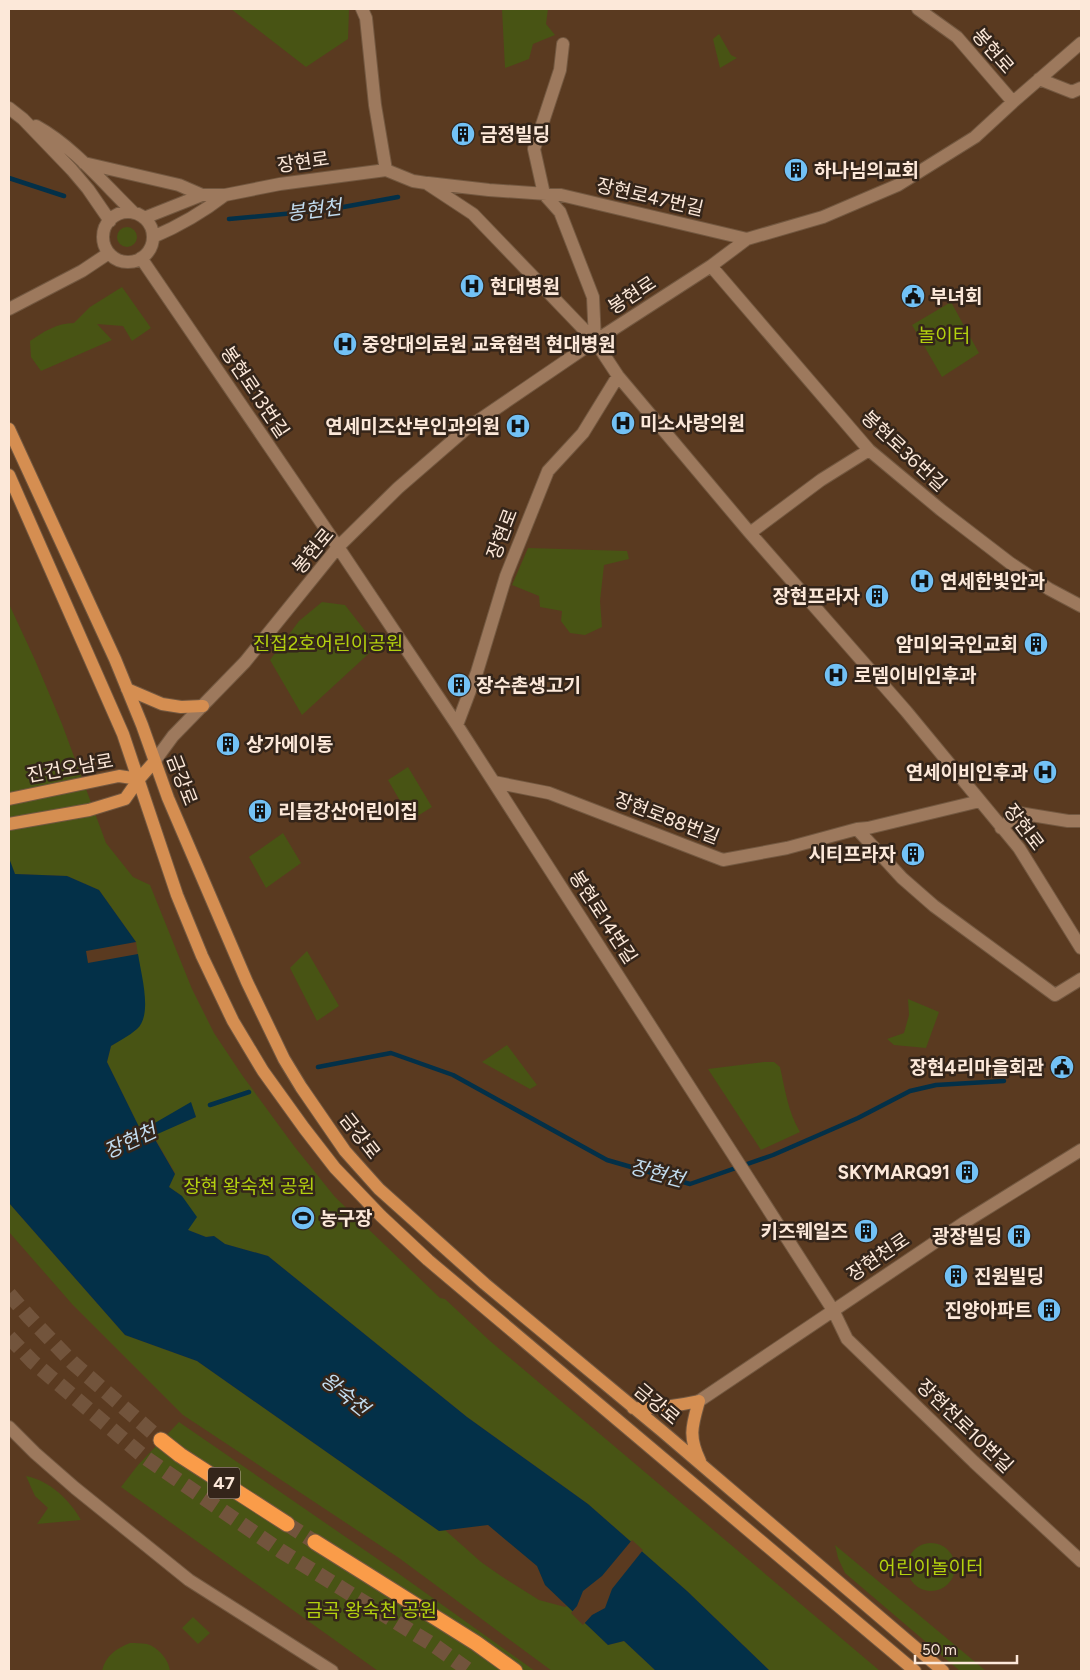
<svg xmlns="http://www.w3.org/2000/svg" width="1090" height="1680" viewBox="0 0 1090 1680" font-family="Figtree,'Noto Sans KR',sans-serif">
<rect width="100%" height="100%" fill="#5a3a20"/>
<path fill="#485414" d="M231,9H349L348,39L306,67Z
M502,9H548L546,24L555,35L533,44L529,59L505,68Z
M719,34L731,55L737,58L720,68L713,39Z
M117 237a10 10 0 1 1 20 0a10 10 0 1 1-20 0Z
M122,287L151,328L132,341L123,326L97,324L112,340L41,371L31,357L30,341C43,332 57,323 74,323L90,307Z
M951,302L979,353L942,377L912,325Z
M528,548L627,551L629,559L604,565L600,601L602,627L585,635L570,633L561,621L562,611L540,607L539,596L512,585Z
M322,602L345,605L377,646L302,715L270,660L299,621Z
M9,604L35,660L62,724L106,843L133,877L150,885L192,989L214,1033L242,1075L294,1146L335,1197L440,1298L445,1299L490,1341L880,1671H770L687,1591L588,1504L467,1417L268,1256L225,1244L214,1236L206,1237L188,1230L182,1196L169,1187L175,1173L153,1135L196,1117L191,1103L141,1131L107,1062L111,1046L138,1028L145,1002L136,942L99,890L67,876L15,874L9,858Z
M408,767L432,807L411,820L388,780Z
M283,833L301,863L266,888L249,857Z
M307,951L339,1006L317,1021L290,968Z
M908,999L939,1012L926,1048L894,1045L887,1039L904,1033L909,1015Z
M507,1045L537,1085L530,1089L482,1062Z
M764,1062H774L780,1067C785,1089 788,1112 800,1132L761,1150L708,1069Z
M9,1203L125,1335L197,1361L439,1531L445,1530L481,1562L501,1576L539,1600L565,1607L567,1606L608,1645L624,1641L656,1671H552L399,1558L183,1415L72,1304L9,1232Z
M179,1422L395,1571L535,1671H378L121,1487L138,1465Z
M26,1476C50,1481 69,1499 81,1520L37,1524L48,1508L35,1496Z
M907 1567a24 24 0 1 1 48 0a24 24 0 1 1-48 0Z
M835,1545L986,1671H960L845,1573L838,1558Z
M193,1617L210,1633L198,1644L182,1628Z
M130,1643C135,1643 141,1643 147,1644C158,1647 169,1660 170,1671H102C105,1656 117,1648 130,1643Z"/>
<path fill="#033048" d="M9,858L15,874L67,876L99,890L136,942L86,951L88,963L138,954C141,974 153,1015 137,1029C129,1036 119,1041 111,1046L107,1062L141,1131L191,1102L196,1117L153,1136L175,1174L169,1187L182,1196L197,1217L188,1230L206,1237L214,1236L225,1244L268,1256L467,1417L588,1504L687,1591L770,1671H656L624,1641L608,1645L545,1585L537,1566L488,1525L439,1531L197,1361L125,1335L9,1203Z"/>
<path fill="#5a3a20" d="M632,1540L643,1550L612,1589L605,1608L592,1615L583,1625L571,1613L577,1606L583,1591L602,1576Z"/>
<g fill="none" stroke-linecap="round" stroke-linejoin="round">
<path stroke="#033048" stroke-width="4.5" d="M9,178L64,196
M229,219L327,210L398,197
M318,1067L391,1053L453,1075L607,1160L690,1184L773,1155L858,1118L910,1091L936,1085L1004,1081
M210,1105L249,1092"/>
<path stroke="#72543c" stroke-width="15" stroke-dasharray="15 8" stroke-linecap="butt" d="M9,1294L29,1317L73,1363L161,1440
M9,1337L33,1362L143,1456L281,1551L435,1646L470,1671
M287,1524L315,1542"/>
<g stroke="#735840" stroke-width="14">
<path id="minor" d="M362,9L366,18L375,105L386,170
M918,9L957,37L1013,102
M563,44L560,70L534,149L544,194L560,212L593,297L595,341
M1039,79L1072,92L1081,88
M9,108L23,119L72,170L88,189L110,221
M36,126C74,147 103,183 134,213
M84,163L179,185L202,195
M428,183L489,190L561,195L747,239
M103 237a25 25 0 1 1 50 0a25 25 0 1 1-50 0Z
M144,218L202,195H225L280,184L386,170L413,181L426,183L473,214L595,341L618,376L750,533L906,711L1019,848L1081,948
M153,237C179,226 203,212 225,195
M141,258L338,547L457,725L833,1310L847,1339L974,1462L1081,1561
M711,266L869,450L941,510L1010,563L1049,589L1081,606
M9,309L82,271L109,253
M750,533L821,480L869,450
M457,725L477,672L506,576L548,471L583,433L618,376
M154,762L173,736L245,662L338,547L398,488L466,429L595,341L711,266L747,239L823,217L898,185L975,137L1013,102L1081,43
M494,782L549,793L723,860L787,848L857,829L868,828L980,801
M1001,828L1019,813L1068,821H1081
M857,829L902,878L934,906L1055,995L1081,979
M699,1401L965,1222L1081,1150
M9,1427L35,1453L75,1488L189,1580L332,1671"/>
</g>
<g stroke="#735840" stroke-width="14">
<path id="major" d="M9,429L115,659L142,725L168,798L247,982L284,1059L301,1087L345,1151L379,1189L485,1284L662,1431L943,1671
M9,475L123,734L177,895L202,956L233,1021L263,1071L304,1128L335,1168L381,1216L428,1260L915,1671
M127,689L162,704L181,707L203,706
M9,799L119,776L139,779
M9,824L89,810L125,799L139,779L154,762
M633,1408C656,1409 676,1406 699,1401C692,1426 688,1436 700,1461"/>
</g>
<g stroke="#735840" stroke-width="17">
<path id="highway" d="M161,1440L180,1455L287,1524
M315,1542L476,1643L515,1671"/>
</g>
<use href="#minor" stroke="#9d795d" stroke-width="12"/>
<use href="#major" stroke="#d58e51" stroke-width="12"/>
<use href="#highway" stroke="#fa9c49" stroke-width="15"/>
</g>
<defs>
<g id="building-disc" transform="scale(1.25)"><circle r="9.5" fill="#72c1f5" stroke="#34251a"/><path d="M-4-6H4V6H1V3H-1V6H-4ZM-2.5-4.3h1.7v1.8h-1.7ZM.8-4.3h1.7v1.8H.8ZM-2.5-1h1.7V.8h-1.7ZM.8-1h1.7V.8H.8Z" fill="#111"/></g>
<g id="hospital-disc" transform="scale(1.25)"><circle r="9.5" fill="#72c1f5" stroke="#34251a"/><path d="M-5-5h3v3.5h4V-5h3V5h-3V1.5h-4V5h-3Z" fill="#111"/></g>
<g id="civic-disc" transform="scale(1.25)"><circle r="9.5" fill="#72c1f5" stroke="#34251a"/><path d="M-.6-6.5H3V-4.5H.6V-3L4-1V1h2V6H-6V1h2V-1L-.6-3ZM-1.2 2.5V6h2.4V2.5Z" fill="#111"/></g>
<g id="stadium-disc" transform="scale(1.25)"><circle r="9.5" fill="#72c1f5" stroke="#34251a"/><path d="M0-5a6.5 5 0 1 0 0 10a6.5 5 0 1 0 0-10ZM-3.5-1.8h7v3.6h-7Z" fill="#111"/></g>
</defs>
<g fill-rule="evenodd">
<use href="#building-disc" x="463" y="134"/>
<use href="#building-disc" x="796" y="170"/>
<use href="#hospital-disc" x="472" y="286"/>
<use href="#civic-disc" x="913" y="296"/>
<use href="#hospital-disc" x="345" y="344"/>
<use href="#hospital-disc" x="623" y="423"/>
<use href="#hospital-disc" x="518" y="426"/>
<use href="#hospital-disc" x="922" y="581"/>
<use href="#building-disc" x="877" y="596"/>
<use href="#building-disc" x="1036" y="644"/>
<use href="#hospital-disc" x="836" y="675"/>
<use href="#building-disc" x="459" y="685"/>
<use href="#building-disc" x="228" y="744"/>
<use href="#hospital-disc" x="1045" y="772"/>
<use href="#building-disc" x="260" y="811"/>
<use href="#building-disc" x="913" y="854"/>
<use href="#civic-disc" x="1062" y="1067"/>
<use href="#building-disc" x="967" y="1172"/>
<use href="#stadium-disc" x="303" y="1218"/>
<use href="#building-disc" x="866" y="1231"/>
<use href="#building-disc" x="1019" y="1236"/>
<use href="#building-disc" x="956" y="1276"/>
<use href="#building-disc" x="1049" y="1310"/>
</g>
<g text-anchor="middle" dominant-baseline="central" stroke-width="5" stroke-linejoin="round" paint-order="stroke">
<rect fill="#34251a" stroke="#c0aea0" stroke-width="1" x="208" y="1467.5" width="32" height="31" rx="4"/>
<g font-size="18" font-weight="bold" fill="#fce8d9">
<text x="224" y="1483">47</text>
</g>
<g font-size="19" fill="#fce8d9" stroke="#34251a">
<text transform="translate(993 51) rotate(49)">봉현로</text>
<text transform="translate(303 162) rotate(-8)">장현로</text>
<text transform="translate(650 197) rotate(13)">장현로47번길</text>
<text transform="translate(632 295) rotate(-33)">봉현로</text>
<text transform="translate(255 392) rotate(56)">봉현로13번길</text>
<text transform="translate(904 451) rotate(43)">봉현로36번길</text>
<text transform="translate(502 534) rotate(-69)">장현로</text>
<text transform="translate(313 551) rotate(-50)">봉현로</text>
<text transform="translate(70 768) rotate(-10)">진건오남로</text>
<text transform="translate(182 780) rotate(69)">금강로</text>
<text transform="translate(667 818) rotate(21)">장현로88번길</text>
<text transform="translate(1024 827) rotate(53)">장현로</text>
<text transform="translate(603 917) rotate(57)">봉현로14번길</text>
<text transform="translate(360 1136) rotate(52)">금강로</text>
<text transform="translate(878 1257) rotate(-34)">장현천로</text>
<text transform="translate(657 1404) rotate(40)">금강로</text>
<text transform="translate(965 1426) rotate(44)">장현천로10번길</text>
</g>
<g font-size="19" font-weight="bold" fill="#fce8d9" stroke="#34251a" text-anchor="start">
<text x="480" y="134">금정빌딩</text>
<text x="814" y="170">하나님의교회</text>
<text x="490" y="286">현대병원</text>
<text x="930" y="296">부녀회</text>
<text x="362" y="344">중앙대의료원 교육협력 현대병원</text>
<text x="640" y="423">미소사랑의원</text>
<text x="500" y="426" text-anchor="end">연세미즈산부인과의원</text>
<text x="940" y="581">연세한빛안과</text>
<text x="860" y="596" text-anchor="end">장현프라자</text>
<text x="1018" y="644" text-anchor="end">암미외국인교회</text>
<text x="854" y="675">로뎀이비인후과</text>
<text x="476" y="685">장수촌생고기</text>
<text x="246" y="744">상가에이동</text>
<text x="1028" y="772" text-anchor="end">연세이비인후과</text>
<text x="278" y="811">리틀강산어린이집</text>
<text x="896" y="854" text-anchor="end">시티프라자</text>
<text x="1044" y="1067" text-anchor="end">장현4리마을회관</text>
<text x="950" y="1172" text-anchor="end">SKYMARQ91</text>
<text x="320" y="1218">농구장</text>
<text x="848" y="1231" text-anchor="end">키즈웨일즈</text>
<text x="1002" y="1236" text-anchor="end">광장빌딩</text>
<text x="974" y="1276">진원빌딩</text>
<text x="1032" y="1310" text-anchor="end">진양아파트</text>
</g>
<g font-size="19" fill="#b3d00f" stroke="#34251a">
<text x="944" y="335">놀이터</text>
<text x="328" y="643">진접2호어린이공원</text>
<text x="249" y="1186">장현 왕숙천 공원</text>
<text x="931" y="1567">어린이놀이터</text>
<text x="371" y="1610">금곡 왕숙천 공원</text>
</g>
<g font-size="20" font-style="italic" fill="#c2dcef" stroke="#34251a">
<text transform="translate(314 210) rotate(-7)">봉현천</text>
<text transform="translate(130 1141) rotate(-25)">장현천</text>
<text transform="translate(657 1173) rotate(15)">장현천</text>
<text transform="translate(345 1394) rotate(39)">왕숙천</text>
</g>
</g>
<rect width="1090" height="1680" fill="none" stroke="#fce8d9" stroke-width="20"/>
<path d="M915 1655v8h102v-8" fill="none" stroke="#fce8d9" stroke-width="2.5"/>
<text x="922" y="1655" font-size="15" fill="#fce8d9" stroke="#34251a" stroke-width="4" paint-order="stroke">50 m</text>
</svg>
